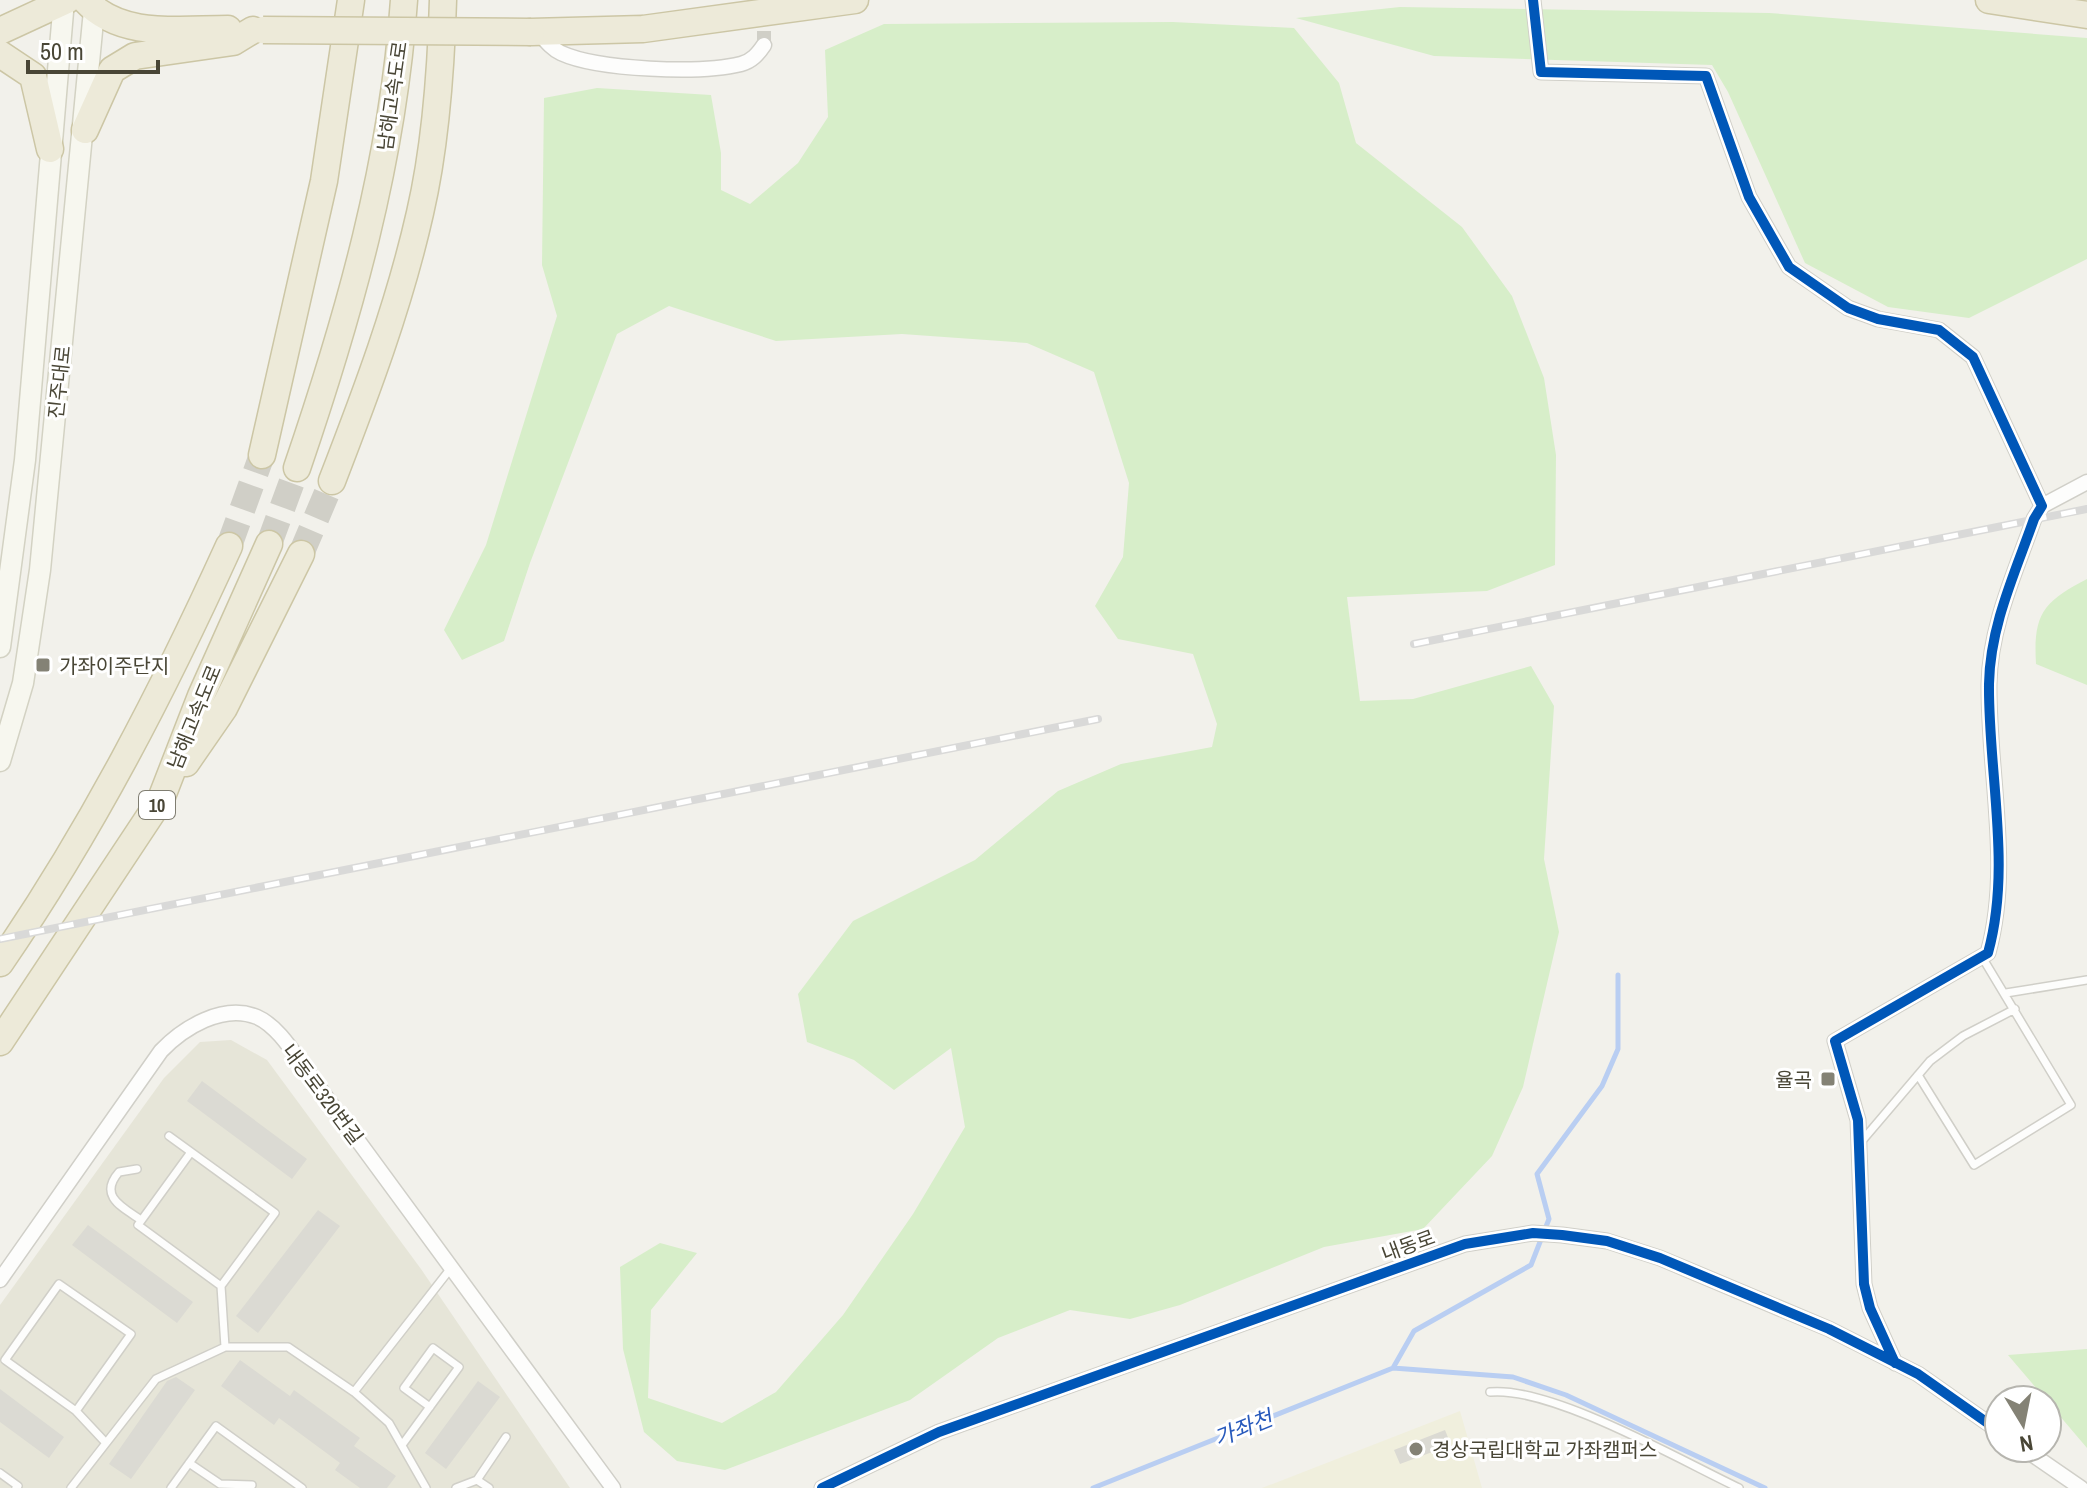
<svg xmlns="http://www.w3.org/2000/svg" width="2087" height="1488" viewBox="0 0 2087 1488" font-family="'Archivo Narrow','Noto Sans KR',sans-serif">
<rect width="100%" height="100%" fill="#f2f1eb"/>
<path fill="#e6e5d8" d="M231,1040L267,1060L421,1269L570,1488H0V1305L164,1078L200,1042Z"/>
<path fill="#f0efdd" d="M1460,1411L1482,1488H1262Z"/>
<path fill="#d7eec9" d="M1400,7L1769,13L2087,38V259L1969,318L1888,307L1805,263L1728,92L1712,65L1434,56L1296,18Z
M1173,22L1294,28L1339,83L1356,143L1462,227L1512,296L1544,378L1556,455L1555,565L1487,591L1347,597L1360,701L1413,699L1531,666L1554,706L1544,859L1559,932L1523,1087L1492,1156L1423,1229L1324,1247L1180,1305L1130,1319L1070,1310L998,1338L910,1400L725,1470L677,1461L644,1432L623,1349L620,1267L660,1243L697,1253L651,1310L648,1398L722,1423L776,1392L843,1315L913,1214L965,1127L951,1048L894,1090L854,1060L807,1042L798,994L853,921L975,860L1058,791L1121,764L1212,747L1217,724L1193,654L1118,639L1095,606L1123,557L1129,483L1094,372L1027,343L902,334L776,341L669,306L617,334L530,563L504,641L462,660L444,630L486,545L557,316L542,265L544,98L597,88L711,95L721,153V190L750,204L798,163L828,117L825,50L884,24Z
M2087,579V685L2036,664C2033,614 2043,602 2087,579Z
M2087,1349V1448L2008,1355Z"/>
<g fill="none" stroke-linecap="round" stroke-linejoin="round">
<path stroke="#b9cef2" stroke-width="5" d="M1393,1368L1414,1331L1531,1265L1549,1219L1537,1174L1602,1086L1618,1049V975
M1093,1488L1393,1368L1513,1377L1566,1395L1765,1488"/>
</g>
<path fill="#dbdad3" d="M202,1081L307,1159L292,1179L187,1101Z
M318,1210L340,1226L258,1333L236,1316Z
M88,1225L193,1302L177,1323L72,1245Z
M240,1360L290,1396L294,1390L360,1438L354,1446L396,1476L387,1488H360L335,1470L340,1463L279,1418L274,1425L221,1386Z
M176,1377L195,1390L131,1479L109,1464L167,1381Z
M478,1381L500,1397L446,1469L425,1453Z
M0,1389L64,1437L49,1458L0,1422Z
M1445,1430L1451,1445L1400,1464L1394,1450Z"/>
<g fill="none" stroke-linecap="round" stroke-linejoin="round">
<path stroke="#d0cfc7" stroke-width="14" stroke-dasharray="14 7" stroke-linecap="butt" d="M764,10V45"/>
<path stroke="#d0cfc7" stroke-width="26" stroke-dasharray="26 13" stroke-linecap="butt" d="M269,544L297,468
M229,546L262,455
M301,554L332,481"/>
<g stroke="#d0cfc8" stroke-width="10">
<path id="lane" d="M2006,993L2087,980
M1918,1075L1974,1165L2071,1105L1982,957
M169,1136L275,1213L221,1286L138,1225L191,1152
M1861,1142L1930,1061L1963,1036L2015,1009
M137,1169L119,1172C98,1196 122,1207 141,1220
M221,1286L225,1347
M354,1392L389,1423L426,1488
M1490,1392C1551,1386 1680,1460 1739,1488
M76,1411L131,1334L59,1284L5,1360L76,1411L106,1443
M402,1445L459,1367L433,1348L404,1388L430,1407
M189,1463L220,1484L252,1485
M0,1473L18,1486L16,1488
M71,1488L156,1379L225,1347H288L354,1392L451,1268
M171,1488L216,1426L302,1488
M456,1488L477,1480
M489,1488L477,1480L506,1437"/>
</g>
<g stroke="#d0cfc8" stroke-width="17">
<path id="street" d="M1533,0L1541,72L1706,76L1749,197L1789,267L1848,308L1878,319L1939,330L1973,357L2042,506L2034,519C2015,573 1990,626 1989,684C1988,772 2012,867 1988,953L1835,1041L1858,1120L1864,1284L1870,1308L1895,1363
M538,32C545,40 552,49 561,53C598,70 701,74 741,64C752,61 758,54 764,45
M2042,506L2087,482
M0,1280L161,1051C183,1028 223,1003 257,1017C280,1027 297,1059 312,1078L613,1488
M2023,1448L2081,1488
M822,1488L939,1432L1465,1244L1533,1233L1562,1235L1607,1241L1660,1258L1829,1329L1918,1374L1999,1431"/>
</g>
<g stroke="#d3d2c3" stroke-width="23">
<path id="secondary" d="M0,647L25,460L64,0
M0,761L23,683L40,570L95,0"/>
</g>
<g stroke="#ccc6a5" stroke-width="29">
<path id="highway" d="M85,0C121,39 179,29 228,29
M1989,0L2087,15
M0,31L67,0
M531,32L643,29L855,0
M0,54L33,76L50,149
M85,130L112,70L135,56L233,42L253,30
M262,455L324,181L351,0
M297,468C349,316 393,161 404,0
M332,481C366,393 399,306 420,213C436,144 441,71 443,0
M186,763L224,708L301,554
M0,963C91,831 163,691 229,546
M0,1042L161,799L201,696L269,544"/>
</g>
<use href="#lane" stroke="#fdfdfc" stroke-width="7"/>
<use href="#street" stroke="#fdfdfc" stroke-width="14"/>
<use href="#secondary" stroke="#f7f7ef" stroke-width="20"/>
<use href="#highway" stroke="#edead9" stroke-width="26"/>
<g stroke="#d9d9d8" stroke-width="8">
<path id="rail" d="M1414,644L2087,509
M0,939L1098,719"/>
</g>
<use href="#rail" stroke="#fff" stroke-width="5" stroke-dasharray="15" stroke-linecap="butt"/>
<g stroke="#ccc6a5" stroke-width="29" stroke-linecap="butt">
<path id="highway-bridge" d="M263,30L531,32"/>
</g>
<use href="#highway-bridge" stroke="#edead9" stroke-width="26"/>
<g stroke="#fff" stroke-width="15">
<path id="cycleway" d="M1533,0L1541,72L1706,76L1749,197L1789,267L1848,308L1878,319L1939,330L1973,357L2042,506L2034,519C2015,573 1990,626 1989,684C1988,772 2012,867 1988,953L1835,1041L1858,1120L1864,1284L1870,1308L1895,1363
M822,1488L939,1432L1465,1244L1533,1233L1562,1235L1607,1241L1660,1258L1829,1329L1918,1374L1999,1431"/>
</g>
<use href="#cycleway" stroke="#0057b8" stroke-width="10"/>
</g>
<g fill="#848275" stroke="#fff" stroke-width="3">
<rect x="35" y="657" width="16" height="16" rx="4"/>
<rect x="1820" y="1071" width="16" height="16" rx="4"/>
<circle cx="1416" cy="1449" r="8"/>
</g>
<g text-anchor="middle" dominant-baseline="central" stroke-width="6" stroke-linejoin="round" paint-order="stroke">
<rect fill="#fff" stroke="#807e72" stroke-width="2" x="139" y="791" width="36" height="28" rx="6"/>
<g font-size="18" font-weight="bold" fill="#494636">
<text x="157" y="805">10</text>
</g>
<g font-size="20" fill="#494636" stroke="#fff">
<text transform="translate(392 96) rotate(-82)">남해고속도로</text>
<text transform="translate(59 382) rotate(-84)">진주대로</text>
<text transform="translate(194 717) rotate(-68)">남해고속도로</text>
<text transform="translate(323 1094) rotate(53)">내동로320번길</text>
<text transform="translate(1408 1245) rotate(-20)">내동로</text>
</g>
<g font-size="20" fill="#494636" stroke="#fff" text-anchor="start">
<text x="59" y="665">가좌이주단지</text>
<text x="1812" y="1079" text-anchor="end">율곡</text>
<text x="1432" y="1449">경상국립대학교 가좌캠퍼스</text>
</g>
<g font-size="22" font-style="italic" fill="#285abc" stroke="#fff">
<text transform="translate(1243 1428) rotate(-22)">가좌천</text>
</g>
</g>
<g transform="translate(2023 1424) rotate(170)"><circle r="38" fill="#ffffff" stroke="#b6b5af" stroke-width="2"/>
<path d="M0-6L14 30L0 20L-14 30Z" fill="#848275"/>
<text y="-12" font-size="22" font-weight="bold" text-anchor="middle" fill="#494636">N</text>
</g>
<path d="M28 60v12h130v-12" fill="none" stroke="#494636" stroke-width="4"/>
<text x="40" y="60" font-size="24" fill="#494636" stroke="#ffffff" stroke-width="6" paint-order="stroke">50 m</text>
</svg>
